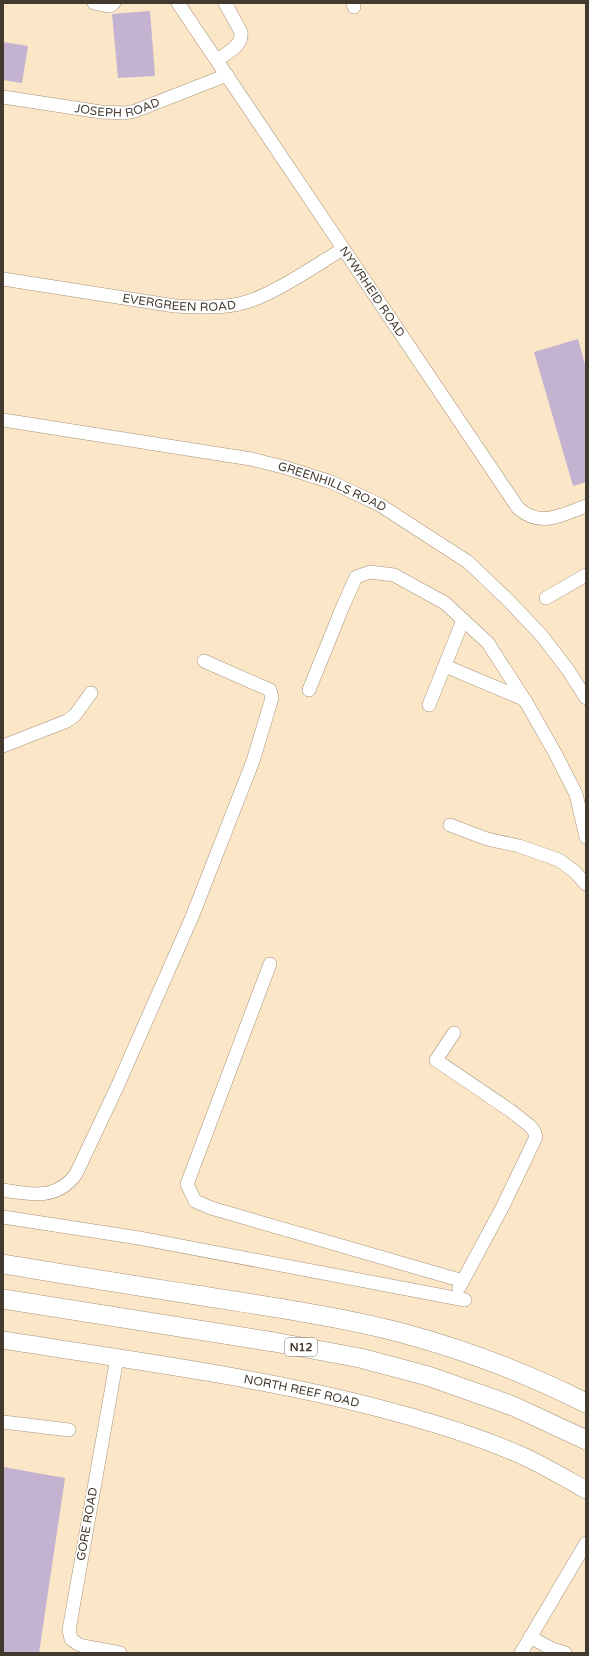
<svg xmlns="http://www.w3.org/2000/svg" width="589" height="1656" viewBox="0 0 589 1656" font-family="'Varela Round',sans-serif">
<rect width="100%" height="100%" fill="#fbe6c8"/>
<path fill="#c3b2d0" d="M150,11L155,76L118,78L112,14Z
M3,42L28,46L22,83L3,80Z
M578,339L586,368V482L573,486L534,352Z
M3,1467L65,1478L39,1653H3Z"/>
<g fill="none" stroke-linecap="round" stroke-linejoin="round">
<g stroke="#a79378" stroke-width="14">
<g id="minor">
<path d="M94,3L110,6L114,3"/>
<path id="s1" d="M178,3L518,508C540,528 562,515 586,506"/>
<path d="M353,3L354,7"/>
<path d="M217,60C227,53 243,46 241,32L225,3"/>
<path id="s2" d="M3,97L101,112L125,113L135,111L227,75"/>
<path id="s3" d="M3,279L175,306C196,307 218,308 239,304C271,297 314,266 343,249"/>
<path id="s4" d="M3,420L251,459L287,468L331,482L380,505L468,562L509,601L542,636L568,670L586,698"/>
<path d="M546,598L586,575"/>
<path d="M445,666L521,698L526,702L555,753L576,794L586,837"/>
<path d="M309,690L343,606L356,577L370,572L394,575L445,603L488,643L526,702"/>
<path d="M429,705L463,620"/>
<path d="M3,746L67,721L75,715L91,693"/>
<path d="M450,825L487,839L519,846L559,860L575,872L586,884"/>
<path d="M270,964L187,1184L195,1201L211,1208L463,1281"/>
<path d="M454,1033L436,1060L511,1111L530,1126L534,1131L536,1137L503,1206L459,1288"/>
<path d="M3,1190C31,1195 57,1200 76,1174L118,1085L192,917L253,761L272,698L270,690L204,661"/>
<path d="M3,1217L139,1238L465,1300"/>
<path d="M117,1358L69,1630L71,1639L78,1644L83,1646L120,1653"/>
<path d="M3,1422L69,1430"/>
<path d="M530,1637L552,1649L565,1653"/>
<path d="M521,1653L586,1543"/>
</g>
</g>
<g stroke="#a79378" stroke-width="18">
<g id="major">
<path id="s5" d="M3,1340C116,1358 230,1373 342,1399C401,1413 460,1429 516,1453C540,1463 563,1477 586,1490"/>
</g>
</g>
<g stroke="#a79378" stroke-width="20">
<path id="highway" d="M3,1264C70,1275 136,1286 203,1296C270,1307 337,1316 402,1333C466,1350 528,1374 586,1403
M3,1299L274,1342L360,1358L428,1376L513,1406L586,1440"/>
</g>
<use href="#minor" stroke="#fff" stroke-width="13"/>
<use href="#major" stroke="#fff" stroke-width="17"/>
<use href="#highway" stroke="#fff" stroke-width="19"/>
</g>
<g text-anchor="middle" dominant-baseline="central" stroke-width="3" stroke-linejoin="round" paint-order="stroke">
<rect fill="#fff" stroke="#7b756d" stroke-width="1" x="285" y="1338" width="32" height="18" rx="3"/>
<g font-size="11" font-weight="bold" fill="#433a2f">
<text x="301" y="1347">N12</text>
</g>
<g font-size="12" fill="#433a2f" stroke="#fff">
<text stroke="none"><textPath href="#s2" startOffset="116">JOSEPH ROAD</textPath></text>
<text stroke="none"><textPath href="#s1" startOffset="348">NYWRHEID ROAD</textPath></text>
<text stroke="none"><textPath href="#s3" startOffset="178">EVERGREEN ROAD</textPath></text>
<text stroke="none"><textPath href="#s4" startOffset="337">GREENHILLS ROAD</textPath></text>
<text stroke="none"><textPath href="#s5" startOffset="303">NORTH REEF ROAD</textPath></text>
<text transform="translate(87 1524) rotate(-80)">GORE ROAD</text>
</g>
</g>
<rect width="589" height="1656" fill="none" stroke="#433a2f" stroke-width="8"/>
</svg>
